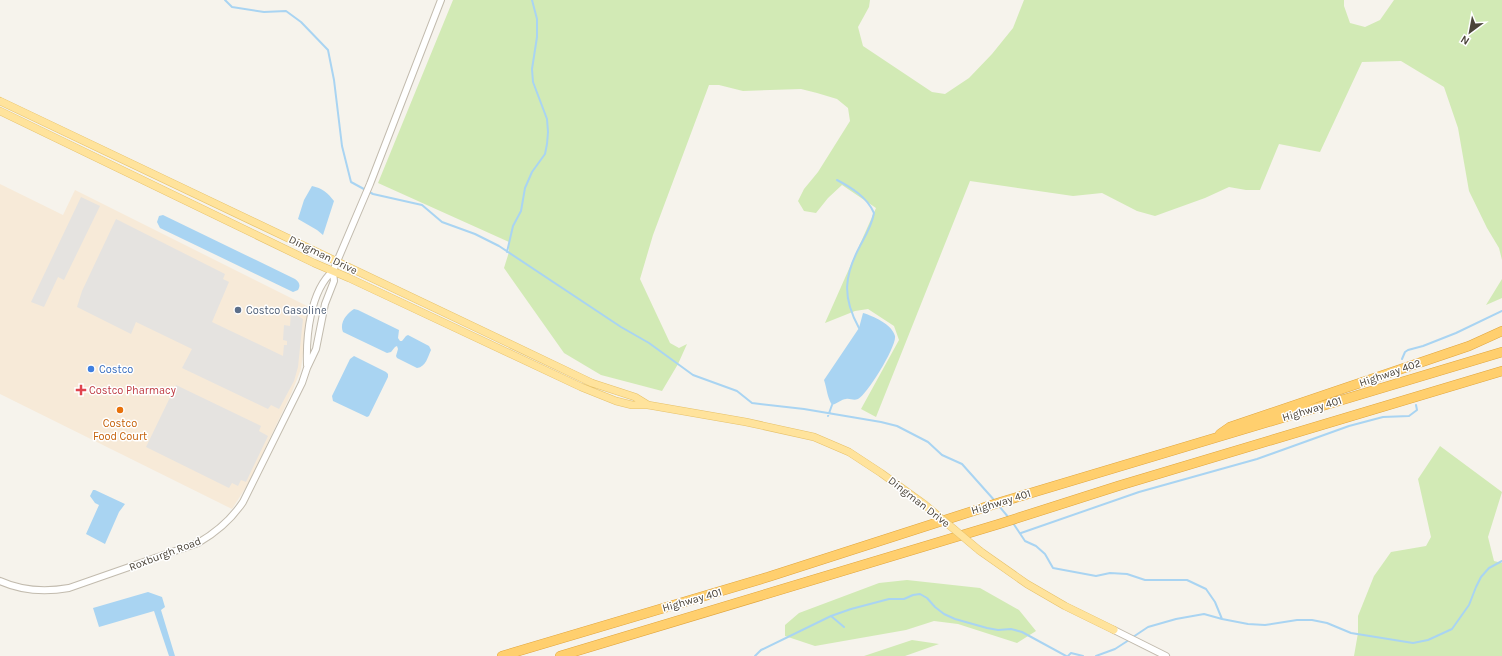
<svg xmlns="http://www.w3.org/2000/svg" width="1502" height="656" viewBox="0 0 1502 656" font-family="Karla,sans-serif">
<rect width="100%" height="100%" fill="#f6f3ec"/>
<path fill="#f7ead8" d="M0,184L63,215L75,190L309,307L301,369L292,392L248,484L232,509L0,394Z"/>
<path fill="#d2eab5" d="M453,0H870L869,7L858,27L863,46L932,92L945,94L969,78L992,54L1013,28L1024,0H1344V6L1350,23L1365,27L1380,20L1394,0H1502V260L1499,248L1487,228L1469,191L1458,128L1444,87L1401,61L1362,62L1320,152L1279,144L1260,190H1246L1229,187L1205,198L1155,216L1137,211L1102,193L1073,196L970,181L876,417L861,409L899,340L894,326L868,309L855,311L825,323L876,208L842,185L828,198L816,213L804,211L798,201L804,189L818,172L850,121L848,108L837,99L817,93L801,89L743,91L719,85H709L653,235L640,279L670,343L679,348L687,344L678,364L662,391L601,375L564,353L504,268L509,252V242L378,183Z
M1502,279V298L1486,305Z
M1440,446L1502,492L1488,537L1494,561L1502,563V656H1354L1358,633V616L1374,576L1391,552L1426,546L1431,537L1418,479Z
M907,580L980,588L1019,610L1036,631L1017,643L958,624L934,621L906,630L815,646L785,636V625L799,613L879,583Z
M912,640L939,644L905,656H864Z"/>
<path fill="#e5e3e0" d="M81,197L100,206L64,280L58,277L44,307L31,302Z
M116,219L225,274L223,279L229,282L212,322L283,356L284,345H287V341L283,340L284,325L290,326L291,312L303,319L298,367L294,381L279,409L271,405L268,409L182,368L192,349L136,322L131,334L77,307L82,291Z
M176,385L261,426L259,431L268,436L246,482L241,480L238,486L232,483L229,488L146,447Z"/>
<path fill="#a9d4f2" d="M312,186C322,188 328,193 334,201L323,235L317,230L298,219L304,200Z
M163,215L295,279C299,282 301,285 298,290L293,292L160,228L157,222L159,216Z
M354,309L358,310L399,330L398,338L400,341H402L406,336L408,335L429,346L431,350C428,356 426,367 417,368L397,358L396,356L398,349L397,346L395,347L391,352L387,353L343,332C339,323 347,313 354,309Z
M863,313C873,316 892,324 895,336C897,346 867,395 858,399C853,401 850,398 846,399C842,399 836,404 832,405C827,397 827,389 824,380L859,328Z
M354,356L386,372L388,374V377L369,416L367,417L333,401L332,396L350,359Z
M93,490H95L125,504L119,512L105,544L86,534L99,505L95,503L90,496Z
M148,592L162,597L165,607L161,610L175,656H169L154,611L99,627L93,608Z"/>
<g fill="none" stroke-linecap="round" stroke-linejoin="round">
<path stroke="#a9d4f2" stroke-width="2" d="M225,0L232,7L264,12L286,11L301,22L328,50L334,80L342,146L351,182L373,194L422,205L442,222L475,234L499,246L621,327L649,343L693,375L737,391L752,403L804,409L881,422L897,426L928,442L942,455L962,464L995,501
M837,180C852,188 867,197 874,213C872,225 866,235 860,246C844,276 842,297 859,328
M507,252L513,226L521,211L525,188L532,172L545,154L547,144L548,132L547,119L533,82L532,69L537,37V19L532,0
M1402,359L1405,352L1408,350L1423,346L1456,333L1502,311
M828,416L832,405
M999,506L1009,518
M1013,523L1025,541L1036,546L1045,554L1053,568L1096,576L1110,573L1127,574L1145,580H1187L1206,589L1215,602L1222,619
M1021,533L1139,492L1257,459L1349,426L1383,417L1409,416L1417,410L1416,405
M831,616L844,627
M1133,637L1148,627L1176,619L1204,614L1222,619L1248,624L1265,625L1297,620H1312L1327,623L1351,633L1413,643L1428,640L1452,629L1469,605L1476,587L1481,577L1489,568L1502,561
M755,656L761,650L831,616L851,609L889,599H904L913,595L920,594L927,598L935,607L944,614L955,619L987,628L998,630L1011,629L1022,632L1066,656
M1068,656L1071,653L1083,656
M1096,656L1115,649L1129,640"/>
<g stroke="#c2bbae" stroke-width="8">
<path id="minor" d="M307,365C306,336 310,291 333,271L370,184L441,0
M0,581C22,591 46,592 69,588L198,543C217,532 231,520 243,502L302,383L307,368L316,349L325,304L334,281L333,271
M1114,630L1166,656"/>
</g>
<g stroke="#e6c16a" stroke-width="8">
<path id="major" d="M0,101L592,383L635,397L648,405
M0,111L314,263L349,278L581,387L616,401L632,405H648L746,422L814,437L849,452L881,473L924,504
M980,551L1027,584L1065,606L1114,630"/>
</g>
<g stroke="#e0a43c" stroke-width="10">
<path id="highway" d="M1220,434L1230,427L1469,346L1502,331
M502,656L768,577L1001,502L1502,352
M560,656L999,524L1118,486L1502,371"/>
</g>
<use href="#minor" stroke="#fff" stroke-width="6"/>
<use href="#major" stroke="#ffe39c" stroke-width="7"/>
<use href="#highway" stroke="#ffcf6e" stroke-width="9"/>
<g stroke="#e6c16a" stroke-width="8" stroke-linecap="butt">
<path id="major-bridge" d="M924,504L980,551"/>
</g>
<use href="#major-bridge" stroke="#ffe39c" stroke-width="7"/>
</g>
<circle fill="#5c6f8a" stroke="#fff" stroke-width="1.5" cx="238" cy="310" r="4"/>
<circle fill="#3f7fe0" stroke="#fff" stroke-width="1.5" cx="91" cy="369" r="4"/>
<path fill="#e0444e" stroke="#fff" stroke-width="1.5" d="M79 384h4v4h4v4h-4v4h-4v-4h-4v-4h4z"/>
<circle fill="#e8710a" stroke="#fff" stroke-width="1.5" cx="120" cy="410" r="4"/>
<g text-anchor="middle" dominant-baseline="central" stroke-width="3" stroke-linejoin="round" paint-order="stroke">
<g font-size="11" fill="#4b4439" stroke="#fff">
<text transform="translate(323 255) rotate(26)">Dingman Drive</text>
<text transform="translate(1390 373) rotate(-19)">Highway 402</text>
<text transform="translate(1312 409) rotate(-17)">Highway 401</text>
<text transform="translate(919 502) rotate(38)">Dingman Drive</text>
<text transform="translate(1001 502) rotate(-17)">Highway 401</text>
<text transform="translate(165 554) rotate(-21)">Roxburgh Road</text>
<text transform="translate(692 600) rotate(-16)">Highway 401</text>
</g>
<g font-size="11" fill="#4e5e75" stroke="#fff" text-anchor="start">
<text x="246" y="310">Costco Gasoline</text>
</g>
<g font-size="11" fill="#366cbe" stroke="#fff" text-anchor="start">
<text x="99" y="369">Costco</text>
</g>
<g font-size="11" fill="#be3a42" stroke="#fff" text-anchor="start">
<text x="89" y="390">Costco Pharmacy</text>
</g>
<g font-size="11" fill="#c56008" stroke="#fff">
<text x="120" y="423">Costco<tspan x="120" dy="13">Food Court</tspan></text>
</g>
</g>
<g transform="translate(1470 32) rotate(212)" stroke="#ffffff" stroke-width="3" paint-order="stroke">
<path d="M0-3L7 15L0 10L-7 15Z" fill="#4b4439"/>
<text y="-6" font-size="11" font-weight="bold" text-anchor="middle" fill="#4b4439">N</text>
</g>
</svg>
